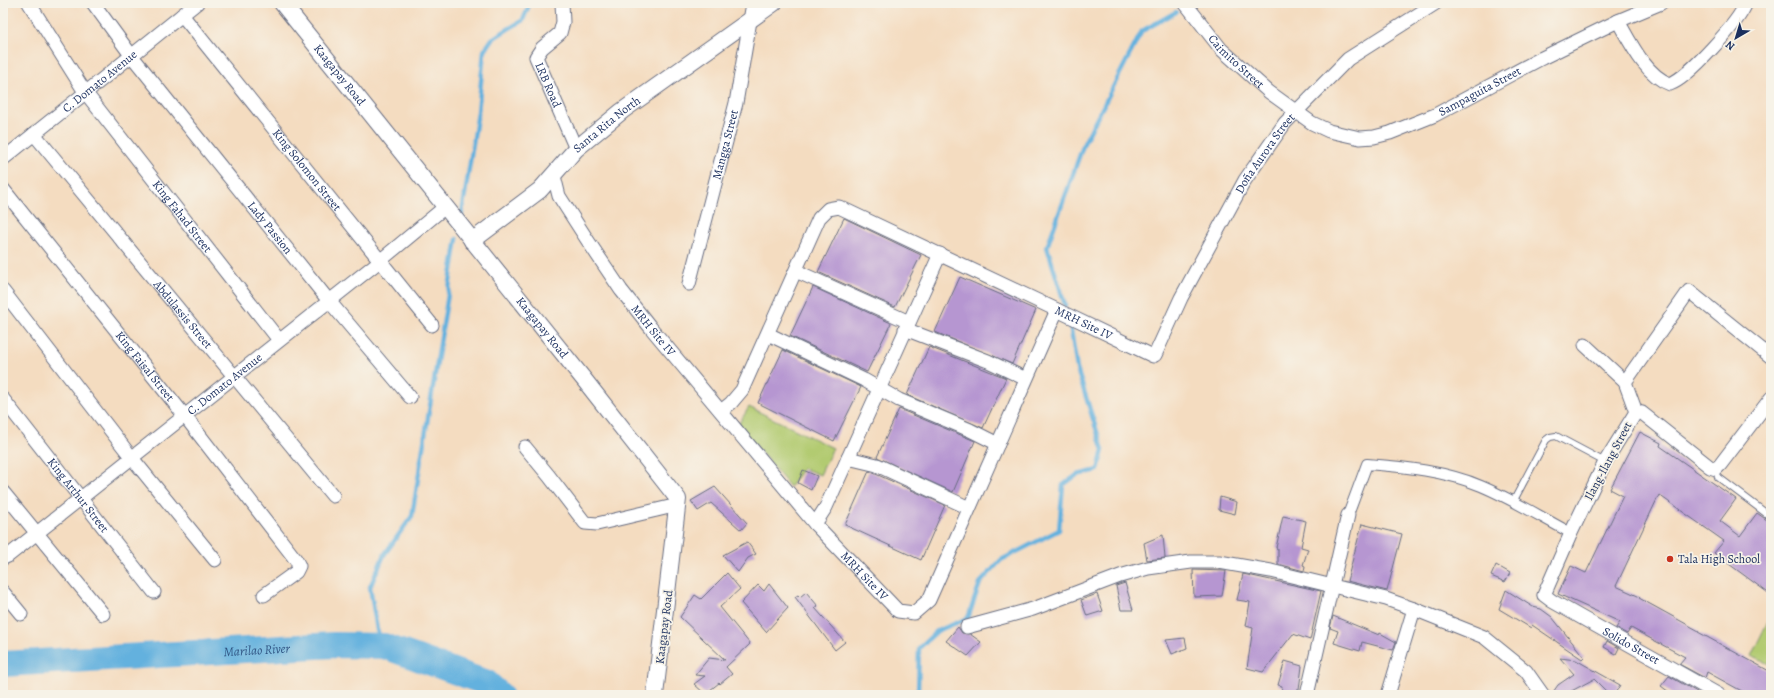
<svg xmlns="http://www.w3.org/2000/svg" width="1774" height="698" viewBox="0 0 1774 698" font-family="Alegreya,serif">
<rect width="100%" height="100%" fill="#f7f3e8"/>
<filter id="ink" filterUnits="userSpaceOnUse"><feTurbulence type="fractalNoise" baseFrequency=".025" numOctaves="2"/><feDisplacementMap in="SourceGraphic" scale="8" xChannelSelector="R" yChannelSelector="G"/><feConvolveMatrix kernelMatrix="1 2 1 2 8 2 1 2 1" color-interpolation-filters="sRGB"/></filter>
<filter id="wash" filterUnits="userSpaceOnUse"><feTurbulence type="fractalNoise" baseFrequency=".012" numOctaves="4" result="noise"/><feDisplacementMap in="SourceGraphic" scale="16" xChannelSelector="R" yChannelSelector="G"/><feGaussianBlur stdDeviation="0.9" result="paint"/><feColorMatrix in="noise" values="0 0 0 0 0 0 0 0 0 0 0 0 0 0 0 0 0 1.4 0 .05"/><feComposite in="paint" operator="in"/></filter>
<g filter="url(#wash)">
<rect width="100%" height="100%" fill="#f4dcc0"/>
<path fill="#b2cb71" stroke="#667d68" d="M749,407L833,448L820,475L803,468L790,487L738,425Z
M1771,615V665L1751,656Z"/>
<g fill="none" stroke-linecap="round" stroke-linejoin="round">
<path stroke="#64b1de" stroke-width="4.5" d="M461,219L478,112L484,51L492,39L523,20L530,3
M1065,305L1047,247L1084,143L1142,31L1176,12
M384,646L377,630L370,587L384,555L412,516L457,239
M918,695L919,648L937,631L968,618L980,583L1001,560L1059,530L1063,485L1077,475L1098,470L1103,450L1077,369L1070,324"/>
<path stroke="#64b1de" stroke-width="26" id="s1" d="M3,664L334,645L384,646L487,683L500,695"/>
</g>
<g id="blocks">
<path fill="#b696d1" d="M844,218L921,255L895,307L818,272Z
M960,277L1036,310L1012,364L935,332Z
M813,287L891,323L867,372L790,336Z
M929,347L1006,378L983,428L907,395Z
M783,350L861,387L834,441L758,403Z
M899,409L975,441L953,492L877,457Z
M1640,432L1661,443L1660,446L1736,499L1720,521L1740,536L1757,513L1771,523V595L1714,553L1724,541L1659,495L1616,586L1640,597L1639,598L1699,631L1698,632L1771,672V695H1749L1707,672L1705,678L1679,664L1685,657L1631,628L1627,634L1616,628L1620,622L1558,594L1571,566L1586,573L1623,496L1610,489Z
M803,470L817,476L811,490L798,483Z
M869,471L945,505L921,560L845,525Z
M715,487L747,523L741,530L711,503L698,511L691,501Z
M1220,497L1237,502L1235,514L1219,510Z
M1283,516L1306,521L1301,547L1308,549L1303,565L1305,566L1304,571L1278,564V549L1276,548Z
M1362,524L1402,534L1387,591L1347,581Z
M1163,535L1165,558L1147,560L1144,543Z
M747,542L756,554L748,558L738,572L723,555Z
M1496,565L1510,573L1505,582L1491,576Z
M1193,570L1226,571L1222,596L1194,597Z
M727,573L740,589L720,607L750,644L726,667L732,674L720,684L719,683L705,694L694,684L705,676L695,675L709,658L725,660L680,617L695,595L701,599Z
M1243,574L1321,591L1310,640L1293,634L1263,672L1247,668L1253,628L1246,626L1250,602L1237,600Z
M1125,583L1133,610H1121L1116,586Z
M769,584L788,608L766,632L741,603L758,585L764,591Z
M1506,590L1533,607L1541,609L1552,617L1584,657L1582,659L1532,625L1531,628L1499,609Z
M806,592L818,606L815,608L845,642L835,650L795,597L798,595L800,597Z
M1097,594L1103,611L1087,616L1081,600Z
M1333,616L1379,635L1380,633L1396,642L1393,650L1362,642L1360,651L1334,643L1338,631L1330,628Z
M958,627L962,633L970,634L981,642L968,656L946,641Z
M1185,638L1187,648L1172,654L1166,640Z
M1607,641L1619,648L1616,654L1604,647Z
M1560,658L1576,660L1620,685L1614,695H1610L1594,679L1564,695H1551L1558,685L1574,674Z
M1285,661L1302,666L1299,690H1297L1295,695H1281L1282,686L1278,685Z
M1669,676L1697,692L1696,695H1673L1661,686Z"/>
</g>
</g>
<g filter="url(#ink)">
<use href="#blocks" fill-opacity="0" stroke="#676c80" stroke-width="1"/>
<g fill="none" stroke-linecap="round" stroke-linejoin="round">
<g stroke="#676c80" stroke-width="8">
<path id="service" d="M1716,469L1718,477L1771,517
M1513,502L1546,440L1550,437L1556,436L1605,462"/>
</g>
<g stroke="#676c80" stroke-width="12">
<path id="pedestrian" d="M1348,515L1367,464C1405,467 1446,471 1481,486C1512,499 1541,517 1571,533"/>
</g>
<g stroke="#676c80" stroke-width="15">
<g id="minor">
<path id="s2" d="M29,3L85,92L279,340"/>
<path id="s3" d="M93,3L131,55L329,301L410,397"/>
<path id="s4" d="M562,3L563,22L560,33L542,48L536,57L576,149"/>
<path id="s5" d="M1185,3L1221,49L1269,92L1312,123L1329,131L1360,138L1374,137L1390,133L1435,115L1542,58L1618,21L1661,3"/>
<path id="s6" d="M182,15L432,325"/>
<path d="M1618,21C1630,42 1646,76 1670,84C1688,78 1739,22 1746,3"/>
<path id="s7" d="M34,134L333,496"/>
<path id="s8" d="M3,159L197,3"/>
<path id="s9" d="M554,176L559,196L588,241L621,290L651,328L815,524L898,611L914,613L929,600L1057,310"/>
<path id="s10" d="M3,189L184,415L296,560L299,566L296,572L264,595"/>
<path d="M796,271L909,322"/>
<path id="s11" d="M689,284L736,103L753,3"/>
<path d="M3,291L132,458L215,560"/>
<path d="M905,329L988,361L1026,379"/>
<path d="M768,334L864,380L899,400L970,430L998,444"/>
<path d="M1585,345L1625,382L1636,412"/>
<path id="s12" d="M1155,355L1181,298L1245,180L1285,123L1348,59L1436,3"/>
<path d="M1625,382L1689,291L1771,357"/>
<path id="s13" d="M3,399L154,592"/>
<path id="s14" d="M721,411L731,403L742,390L819,218L828,209L839,207L1057,310L1153,356"/>
<path id="s15" d="M1636,412L1605,462L1571,533L1544,595L1552,601L1719,695"/>
<path d="M1636,412L1642,413L1710,467L1716,469L1720,465L1771,398"/>
<path d="M525,447L549,476L585,523L597,524L678,505"/>
<path d="M848,458L877,465L969,508"/>
<path d="M3,492L103,614"/>
<path d="M815,524L826,507L940,254"/>
<path id="s16" d="M3,558L8,556L381,260L445,207"/>
<path d="M3,592L21,614"/>
<path d="M967,627L1033,609L1120,576L1148,568L1191,562H1219L1271,571L1386,599L1414,609L1484,637L1526,671L1543,695"/>
<path d="M1307,695L1348,515"/>
<path d="M1388,695L1414,609"/>
</g>
</g>
<g stroke="#676c80" stroke-width="18">
<g id="tertiary">
<path id="s17" d="M282,3L586,382L678,499L655,695"/>
<path id="s18" d="M472,241L540,190L576,149L622,111L774,3"/>
</g>
</g>
<use href="#service" stroke="#fff" stroke-width="6"/>
<use href="#pedestrian" stroke="#fff" stroke-width="10"/>
<use href="#minor" stroke="#fff" stroke-width="13"/>
<use href="#tertiary" stroke="#fff" stroke-width="16"/>
</g>
</g>
<circle fill="#c8321e" stroke="#f7f3e8" stroke-width="1.5" cx="1670" cy="559" r="4"/>
<g text-anchor="middle" dominant-baseline="central" stroke-width="3.5" stroke-linejoin="round" paint-order="stroke">
<g font-size="12" fill="#1b2f5e" stroke="#f7f3e8">
<text stroke="none"><textPath href="#s5" startOffset="78">Caimito Street</textPath></text>
<text stroke="none"><textPath href="#s17" startOffset="92">Kaagapay Road</textPath></text>
<text stroke="none"><textPath href="#s8" startOffset="124">C. Domato Avenue</textPath></text>
<text stroke="none"><textPath href="#s4" startOffset="95">LRB Road</textPath></text>
<text stroke="none"><textPath href="#s5" startOffset="356">Sampaguita Street</textPath></text>
<text stroke="none"><textPath href="#s18" startOffset="179">Santa Rita North</textPath></text>
<text stroke="none"><textPath href="#s11" startOffset="144">Mangga Street</textPath></text>
<text stroke="none"><textPath href="#s12" startOffset="230">Doña Aurora Street</textPath></text>
<text stroke="none"><textPath href="#s6" startOffset="199">King Solomon Street</textPath></text>
<text stroke="none"><textPath href="#s2" startOffset="263">King Fahad Street</textPath></text>
<text stroke="none"><textPath href="#s3" startOffset="286">Lady Passion</textPath></text>
<text stroke="none"><textPath href="#s7" startOffset="234">Abdulassis Street</textPath></text>
<text stroke="none"><textPath href="#s17" startOffset="416">Kaagapay Road</textPath></text>
<text stroke="none"><textPath href="#s14" startOffset="513">MRH Site IV</textPath></text>
<text stroke="none"><textPath href="#s9" startOffset="185">MRH Site IV</textPath></text>
<text stroke="none"><textPath href="#s10" startOffset="227">King Faisal Street</textPath></text>
<text stroke="none"><textPath href="#s16" startOffset="282">C. Domato Avenue</textPath></text>
<text transform="translate(1608 461) rotate(-62)">Ilang-Ilang Street</text>
<text stroke="none"><textPath href="#s13" startOffset="122">King Arthur Street</textPath></text>
<text stroke="none"><textPath href="#s9" startOffset="509">MRH Site IV</textPath></text>
<text transform="translate(664 627) rotate(-83)">Kaagapay Road</text>
<text stroke="none"><textPath href="#s15" startOffset="306">Solido Street</textPath></text>
</g>
<g font-size="12" fill="#1b2f5e" stroke="#f7f3e8" text-anchor="start">
<text x="1678" y="559">Tala High School</text>
</g>
<g font-size="13" font-style="italic" fill="#315684" stroke="#f7f3e8">
<text stroke="none"><textPath href="#s1" startOffset="254">Marilao River</textPath></text>
</g>
</g>
<rect width="1774" height="698" fill="none" stroke="#f7f3e8" stroke-width="16"/>
<g transform="translate(1736 38) rotate(218)" stroke="#f7f3e8" stroke-width="3" paint-order="stroke">
<path d="M0-3L7 15L0 10L-7 15Z" fill="#1b2f5e"/>
<text y="-6" font-size="11" font-weight="bold" text-anchor="middle" fill="#1b2f5e">N</text>
</g>
</svg>
